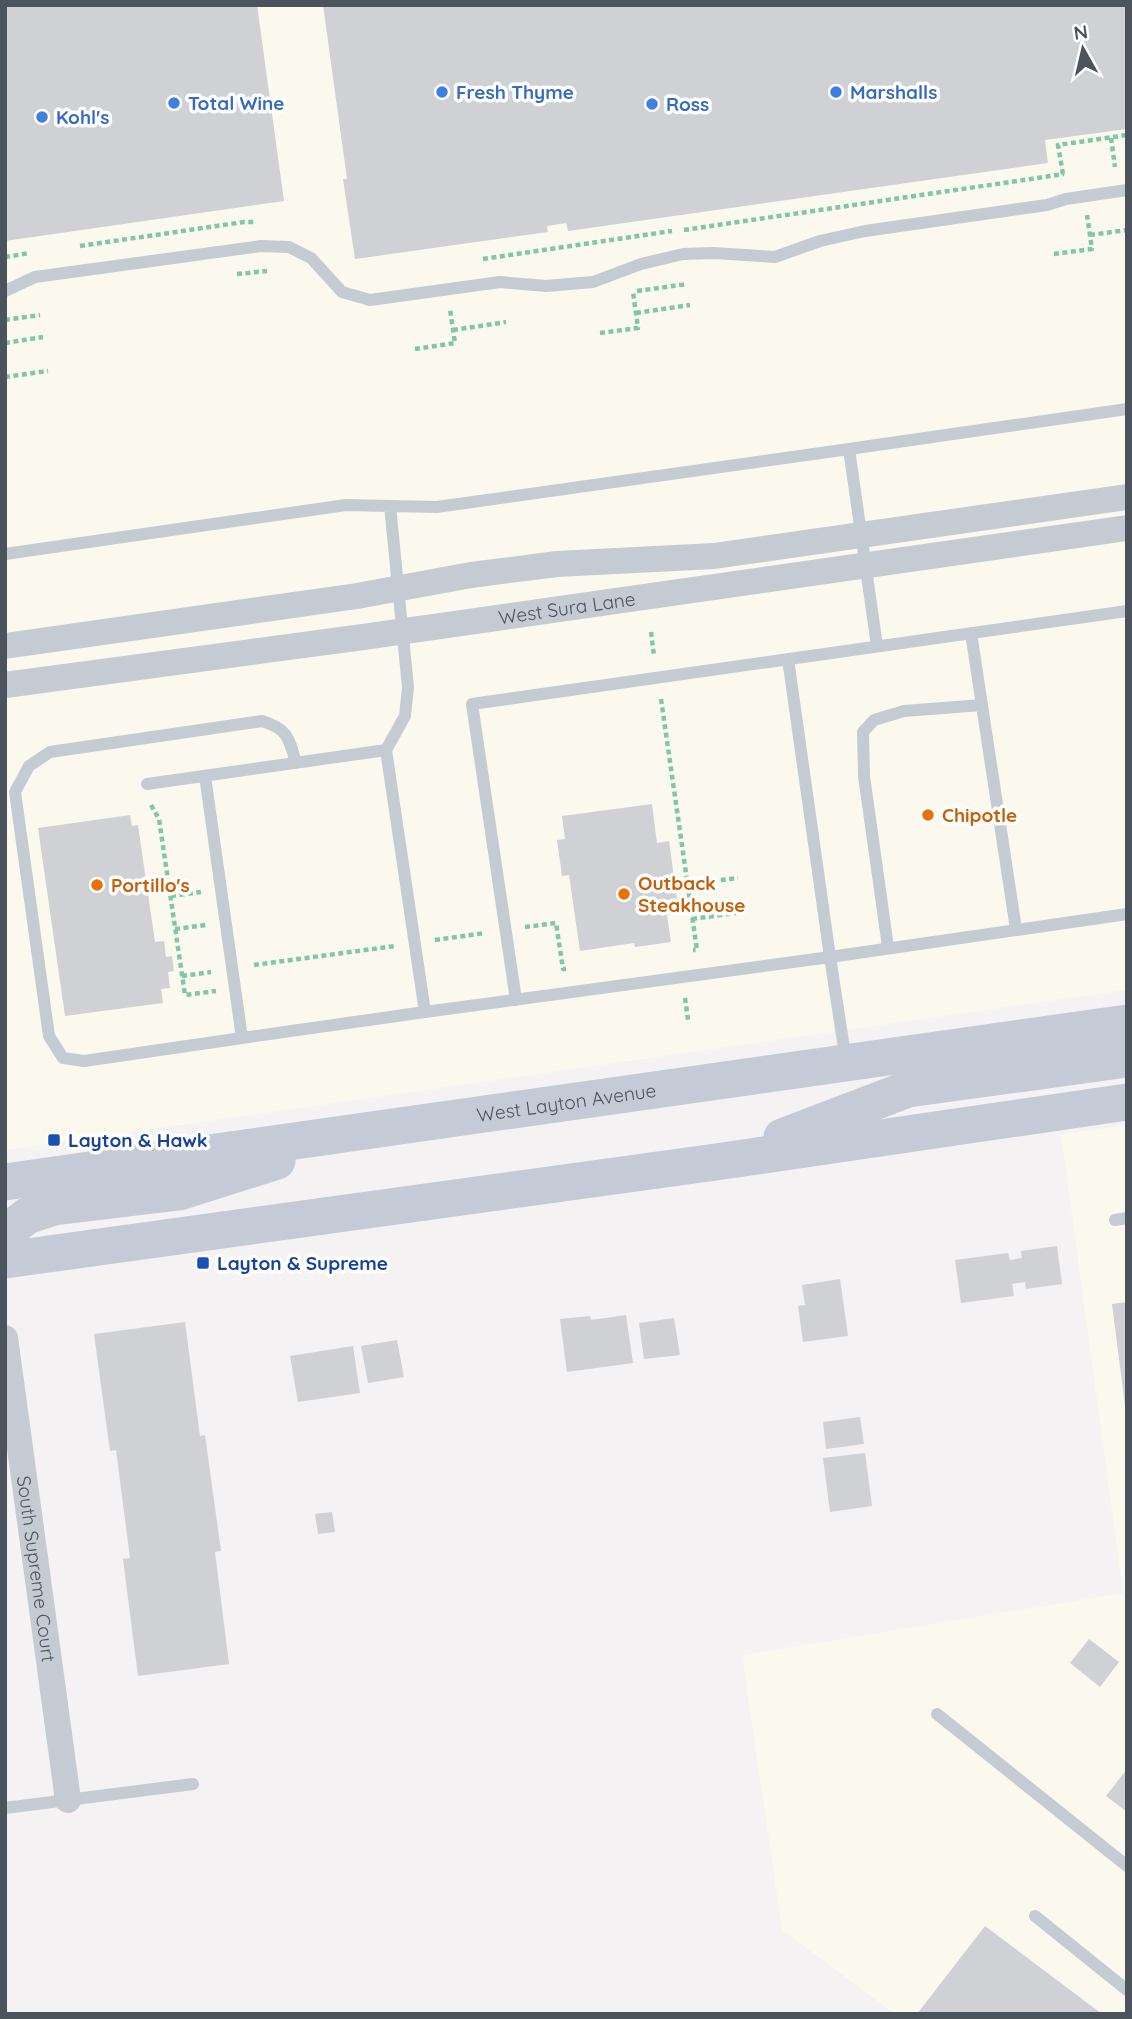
<svg xmlns="http://www.w3.org/2000/svg" width="1132" height="2019" viewBox="0 0 1132 2019" font-family="Quicksand,sans-serif">
<rect width="100%" height="100%" fill="#f4f2f2"/>
<path fill="#fbf9ee" d="M5,5H1127V990L5,1150Z
M1127,1125V2014H895L782,1930L742,1655L1123,1593L1061,1134Z"/>
<path fill="#cfd1d5" d="M5,5H257L284,201L5,241Z
M323,5H1127V129L1045,140L1048,163L568,231L566,223L547,226L548,232L355,259L343,179H347Z
M652,804L657,843L669,841L679,913L667,915L671,942L635,947L634,943L580,951L569,875L562,876L557,840L565,839L562,816Z
M130,815L132,826L138,825L155,942L164,941L166,957L172,956L174,971L168,972L170,988L161,989L163,1003L65,1016L38,828Z
M1057,1246L1062,1284L1026,1289L1025,1282L1012,1284L1014,1296L961,1303L955,1260L1008,1253L1010,1260L1022,1258L1021,1251Z
M840,1279L848,1336L803,1342L798,1306L805,1305L802,1285Z
M1127,1302V1406H1125L1112,1304Z
M626,1315L633,1363L567,1372L560,1319L590,1316L591,1320Z
M674,1318L680,1355L644,1359L639,1323Z
M185,1322L200,1436L205,1435L221,1551L215,1552L229,1664L138,1676L123,1559L130,1558L116,1450L110,1451L94,1334Z
M397,1340L404,1377L368,1383L361,1346Z
M353,1346L360,1393L298,1402L290,1356Z
M860,1417L864,1444L826,1449L823,1422Z
M865,1453L872,1506L830,1512L823,1458Z
M332,1512L335,1532L318,1534L315,1514Z
M1089,1639L1119,1662L1100,1687L1070,1663Z
M1127,1769V1812L1106,1796Z
M985,1926L1102,2014H917Z"/>
<g fill="none" stroke-linecap="round" stroke-linejoin="round">
<path stroke="#80c7aa" stroke-width="4.5" stroke-dasharray="5 3.5" stroke-linecap="butt" d="M1111,138L1115,167
M1063,174L1058,145L1127,135
M684,230L1064,174
M1090,235L1127,230
M80,246L244,222H255
M1054,254L1092,249L1087,215
M5,257L30,253
M483,259L672,231
M237,274L267,271
M637,291L687,284
M636,313L690,305
M5,320L40,315
M453,330L506,322
M600,333L638,328L633,292
M5,343L43,337
M415,349L455,343L450,309
M5,377L48,371
M651,632L654,656
M661,699L697,950H693
M151,805L159,819L185,995L216,991
M687,884L738,878
M171,896L201,892
M692,919L743,912
M525,927L556,923L563,969H566
M175,929L206,925
M435,940L485,933
M254,965L395,946
M182,976L211,972
M685,998L688,1020"/>
<path stroke="#c4cbd2" stroke-width="12" d="M5,291L35,277L261,246L289,247L311,258L342,292L370,300L500,282L546,286L593,282L641,264L683,254L714,253L775,257L820,241L865,231L1047,205L1066,199L1127,190
M5,554L346,505L437,507L849,449
M971,633L1016,929
M877,646L849,449L1127,409
M205,776L242,1038L425,1012L386,750L405,716L408,687L390,506
M147,784L386,750
M888,947L864,776L863,732L874,720L904,711L982,705
M516,1000L472,704L1127,611
M425,1012L830,957L788,659
M242,1038L84,1061L63,1058L49,1036L15,792L29,766L50,752L262,721C288,729 289,738 296,763
M846,1061L830,957L1127,914
M1115,1220L1127,1218
M937,1714L1127,1866
M5,1808L193,1784
M1035,1916L1127,1990"/>
<g stroke="#c4cbd2" stroke-width="26">
<path d="M5,646L357,596L471,575L557,564L714,556L1127,497"/>
<path id="s1" d="M5,685L363,637L1127,528"/>
<path id="s2" d="M5,1338L68,1800"/>
</g>
<g stroke="#c5cbd6" stroke-width="37">
<path d="M782,1137L908,1089L1127,1059"/>
<path id="s3" d="M5,1182L1127,1023"/>
<path d="M5,1239L9,1230L27,1216L54,1207L179,1192L277,1161"/>
<path d="M5,1260L716,1162L1127,1102"/>
</g>
</g>
<g fill="#3f7fe0" stroke="#fff" stroke-width="2.5">
<circle cx="442" cy="92" r="7"/>
<circle cx="836" cy="92" r="7"/>
<circle cx="174" cy="103" r="7"/>
<circle cx="652" cy="104" r="7"/>
<circle cx="42" cy="117" r="7"/>
</g>
<g fill="#e8710a" stroke="#fff" stroke-width="2.5">
<circle cx="928" cy="815" r="7"/>
<circle cx="97" cy="885" r="7"/>
<circle cx="624" cy="894" r="7"/>
</g>
<g fill="#1a4fb4" stroke="#fff" stroke-width="2.5">
<rect x="47" y="1133" width="14" height="14" rx="3.5"/>
<rect x="196" y="1256" width="14" height="14" rx="3.5"/>
</g>
<g text-anchor="middle" dominant-baseline="central" stroke-width="7" stroke-linejoin="round" paint-order="stroke">
<g font-size="19" font-weight="bold" fill="#366cbe" stroke="#fff" text-anchor="start">
<text x="456" y="92">Fresh Thyme</text>
<text x="850" y="92">Marshalls</text>
<text x="188" y="103">Total Wine</text>
<text x="666" y="104">Ross</text>
<text x="56" y="117">Kohl's</text>
</g>
<g font-size="19" fill="#4b535d" stroke="#fff">
<text stroke="none"><textPath href="#s1" startOffset="567">West Sura Lane</textPath></text>
<text stroke="none"><textPath href="#s3" startOffset="567">West Layton Avenue</textPath></text>
<text stroke="none"><textPath href="#s2" startOffset="233">South Supreme Court</textPath></text>
</g>
<g font-size="19" font-weight="bold" fill="#c56008" stroke="#fff" text-anchor="start">
<text x="942" y="815">Chipotle</text>
<text x="638" y="883">Outback<tspan x="638" dy="22">Steakhouse</tspan></text>
<text x="111" y="885">Portillo's</text>
</g>
<g font-size="19" font-weight="bold" fill="#164399" stroke="#fff" text-anchor="start">
<text x="68" y="1140">Layton &amp; Hawk</text>
<text x="217" y="1263">Layton &amp; Supreme</text>
</g>
</g>
<rect width="1132" height="2019" fill="none" stroke="#4b535d" stroke-width="14"/>
<g transform="translate(1083 49) rotate(352)" stroke="#ffffff" stroke-width="5" paint-order="stroke">
<path d="M0-5L12 26L0 18L-12 26Z" fill="#4b535d"/>
<text y="-10" font-size="19" font-weight="bold" text-anchor="middle" fill="#4b535d">N</text>
</g>
</svg>
